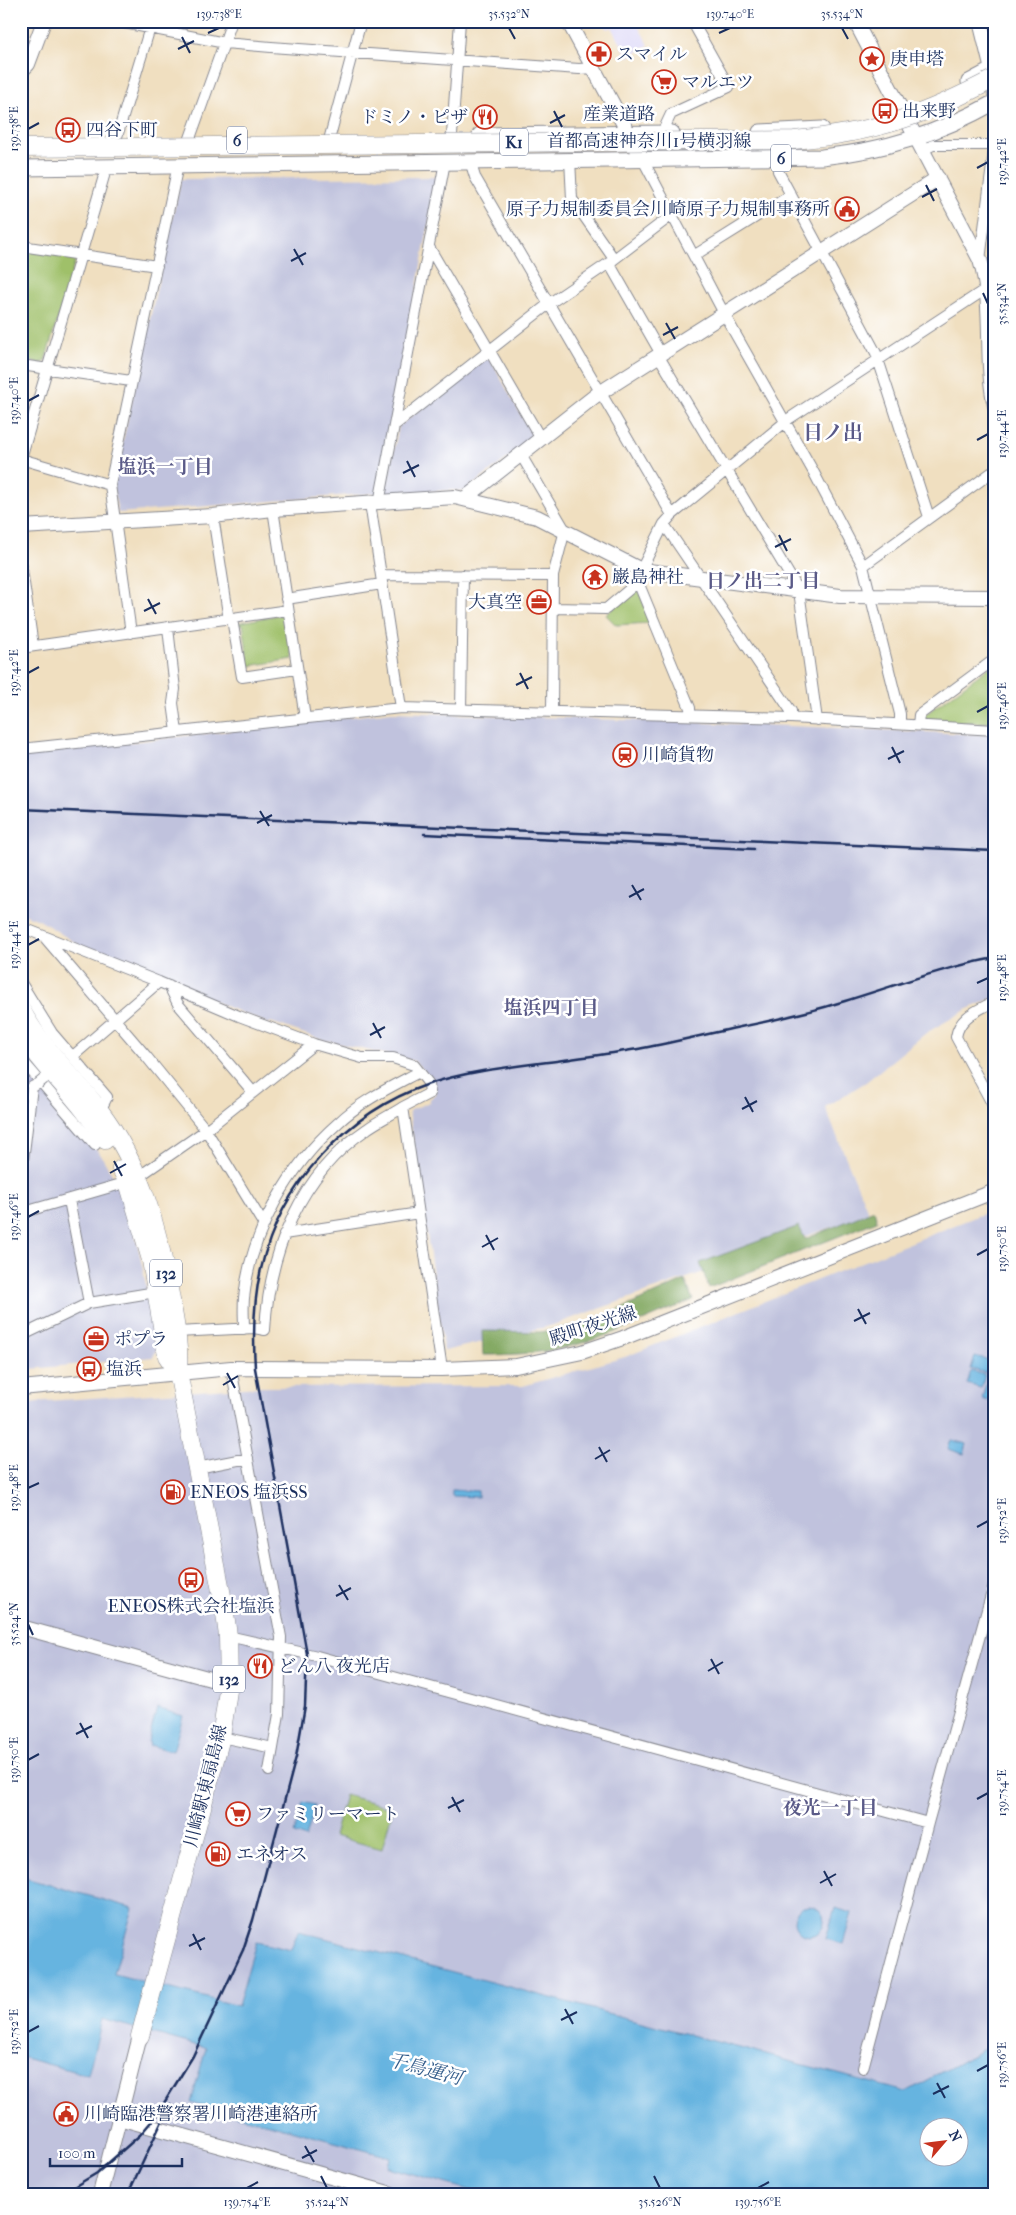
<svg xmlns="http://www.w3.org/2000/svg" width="1016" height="2215" viewBox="0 0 1016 2215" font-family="'IM FELL French Canon','Noto Serif JP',serif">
<rect width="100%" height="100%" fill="#fff"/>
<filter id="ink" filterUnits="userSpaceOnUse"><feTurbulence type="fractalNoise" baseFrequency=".02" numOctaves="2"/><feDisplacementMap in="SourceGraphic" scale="10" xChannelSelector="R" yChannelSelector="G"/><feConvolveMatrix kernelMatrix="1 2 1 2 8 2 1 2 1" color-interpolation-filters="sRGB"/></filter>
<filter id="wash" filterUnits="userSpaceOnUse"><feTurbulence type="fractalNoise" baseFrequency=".0096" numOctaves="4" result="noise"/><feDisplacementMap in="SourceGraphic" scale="20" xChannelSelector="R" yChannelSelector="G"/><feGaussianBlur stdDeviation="1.12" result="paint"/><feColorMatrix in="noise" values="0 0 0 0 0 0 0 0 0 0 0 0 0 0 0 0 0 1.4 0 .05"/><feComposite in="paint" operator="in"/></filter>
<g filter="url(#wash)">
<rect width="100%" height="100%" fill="#f0dfc0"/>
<path fill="#dad6f7" d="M603,21H635L649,45L628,57L612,27L607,29Z"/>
<path fill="#c0c2dd" d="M438,177L377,493L118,513L113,486L181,179Z
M486,358L490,359L532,435L531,440L465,491L452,490L385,494L399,426Z
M392,712L790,726L995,735V997L966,1010L926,1033L866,1082L825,1107L869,1214L550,1326L444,1351L409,1111L429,1102V1100L436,1093L428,1075L414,1061L319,1039L271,1022L269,1024L82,947L39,920L21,913V755Z
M21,1063L74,1121L99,1152L113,1176L125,1200L134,1228L143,1270L157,1349L153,1357L21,1370Z
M995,1209V2043L906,2092L298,1931L291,1950L256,1943L238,2006L113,1974L133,1908L21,1877V1404L46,1401L260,1387L523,1386L625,1357Z
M102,2019L207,2048L191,2103L390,2157L388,2167L485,2194H21V2057L88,2075Z"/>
<path fill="#9fc069" stroke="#5d7864" d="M21,250L73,257L75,262L45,361L41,363L21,360Z
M634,588H638L651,623L616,625L606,615Z
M282,614L287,618L293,659L249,666L243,624L237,625V623Z
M995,663V723L923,721V716Z
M345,1795L393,1808L382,1849L334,1836Z"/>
<path fill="#7fa65d" stroke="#4d6a5e" d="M874,1210L877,1221L709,1288L700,1263L799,1226L805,1239Z
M685,1280L693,1300C647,1318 601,1342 552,1350C529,1354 507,1355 483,1355L482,1331L540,1332L590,1323Z"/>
<path fill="#66b4e0" stroke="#40729f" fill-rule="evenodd" d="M975,1356L989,1360L986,1373L971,1369Z
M971,1371L985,1375L981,1388L967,1384Z
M987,1380L994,1382L989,1401L982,1399Z
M951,1440L967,1444L964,1454L948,1449Z
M452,1490L478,1491V1497L452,1496Z
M157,1708L183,1716L173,1751L149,1745L150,1743L148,1742Z
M303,1802L315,1805L306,1838L294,1834Z
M21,1877L133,1908L114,1974L238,2006L256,1942L291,1950L298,1931L906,2092L995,2043V2194H484L388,2167L390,2157L191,2103L206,2048L102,2019L88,2075L21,2057ZM928,2128H958V2158H928Z
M794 1921a15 15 0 1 1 30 0a15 15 0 1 1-30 0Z
M835,1908L852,1913L843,1944L826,1939Z"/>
</g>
<g filter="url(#ink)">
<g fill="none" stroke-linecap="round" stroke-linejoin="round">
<g stroke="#86878f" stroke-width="12">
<path id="street" d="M114,21L225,43L271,47L579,69L594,68
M662,133L671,114L729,87L692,21
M452,135L460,21
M116,140L152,21
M329,140L361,21
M189,141L232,21
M923,150L933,145H995
M570,159L572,199L614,259
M779,159L778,171L876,353L929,517
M643,160L728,321L813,471L863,566L900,714V724
M470,161L475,177L672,515
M21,246L157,266
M429,247L541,439
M695,255L791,195
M980,260L995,142
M609,263L661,354
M658,355L799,591L817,720
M21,365L131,381
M396,424L550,303L609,263L672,215
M521,455L565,530L553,576L552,712
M21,458L107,166
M21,459L110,485
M370,503L401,708
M379,503L445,162
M273,509L305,718
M213,516L229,620
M664,524L791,711V718
M21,562L33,646
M863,566L995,470
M381,575L553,576
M286,599L382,584
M552,608L606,609L638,582
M232,619L242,677L297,669
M168,628L175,689L173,703L177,732
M131,633L110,485L178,165
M21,648L288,610
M461,710L463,575
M690,714V708L638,582L641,570L664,524L672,515L790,418L995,283
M918,725L919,715L995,659
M21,749L401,708L791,718L995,730
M21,927L159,982L239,1016L314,1044L362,1058H393L414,1065L429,1084L430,1093L403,1107L442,1369
M46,939L146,1056L206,1130L264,1225
M21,983L52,1033L107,1097L100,1111
M169,986L178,1004L253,1092
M995,1001C979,1010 959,1016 956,1037L995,1109
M73,1056L159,982
M21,1059L95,1145
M21,1177L32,1087L38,1084
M69,1200L89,1303
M21,1213L128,1182L138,1177L206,1130L314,1044
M284,1234L419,1213
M244,1329C244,1319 243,1308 244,1298C250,1233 289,1166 338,1123C361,1101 391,1087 419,1072
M177,1332L254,1328L265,1330C269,1252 300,1174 367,1129C378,1121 391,1115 403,1107
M21,1336L89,1303L156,1292
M231,1368L281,1637L279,1714L269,1771
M197,1468L248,1458
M228,1636L317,1656L928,1823L995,1581
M221,1737L273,1748
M863,2068L928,1823"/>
</g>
<g stroke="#86878f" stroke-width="16">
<path id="secondary" d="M568,21L643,160
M855,21L980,260C995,307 984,358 995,406
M980,21L992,70L995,94
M21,71L28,64L44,21
M464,499L595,396L938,178
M21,527L213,516L273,509L455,497L537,517L641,570L840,596L995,597
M21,1388L231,1368L442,1369L516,1366L582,1352L623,1338L995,1191
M21,1627L229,1684
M119,2118L392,2194
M100,2194L140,2036"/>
</g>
<g stroke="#86878f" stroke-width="17">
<path id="primary" d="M969,82L995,68
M760,132L822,129
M480,135L672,133
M21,168L822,157C886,150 938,134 995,102"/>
</g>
<g stroke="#86878f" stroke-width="19">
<path id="highway" d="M21,1009C41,1048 74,1076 100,1111C140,1164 157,1225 169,1289C174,1317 180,1344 178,1372L224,1606L228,1636L229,1684L221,1737L140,2036
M24,1037C49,1073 83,1103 105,1140
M121,1169L128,1182L151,1260L167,1356L178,1372"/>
</g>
<use href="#street" stroke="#fff" stroke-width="10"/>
<use href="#secondary" stroke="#fff" stroke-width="14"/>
<use href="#primary" stroke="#fff" stroke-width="15"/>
<use href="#highway" stroke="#fff" stroke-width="18"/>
<path stroke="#1b2f5e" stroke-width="2.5" d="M21,809L995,851
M424,834L754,849
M62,2194L97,2173L140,2135L156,2116L193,2056L243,1950L253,1920L296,1757L305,1706L307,1654L255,1368C253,1334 253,1301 261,1269C280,1185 347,1112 429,1084C471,1070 519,1066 563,1060C590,1056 616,1053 643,1048C675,1042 707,1034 740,1027C775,1020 810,1012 845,1001C894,986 944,967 995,958
M128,2194L170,2104"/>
<g stroke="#86878f" stroke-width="12" stroke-linecap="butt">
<path id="street-bridge" d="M38,1084L44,1079"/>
</g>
<g stroke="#86878f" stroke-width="19" stroke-linecap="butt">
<path id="highway-bridge" d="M21,148L794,140C874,133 924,116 995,78"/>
</g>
<use href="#street-bridge" stroke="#fff" stroke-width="10"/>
<use href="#highway-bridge" stroke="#fff" stroke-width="18"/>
</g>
</g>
<path fill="none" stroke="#1b2f5e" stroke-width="2" d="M509,28L515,39M842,28L848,39M208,33L219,28M719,33L730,28M182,37L190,53M178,49L194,41M554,111L562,127M550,123L565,115M28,129L39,123M977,168L988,162M926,185L934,201M922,197L937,189M294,249L303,265M291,261L306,253M983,293L988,304M666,323L675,339M663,335L678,327M28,401L39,395M977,440L988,434M407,461L415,477M403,473L419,465M779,535L787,551M775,547L791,539M148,599L156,614M144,611L160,603M28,673L39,667M520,673L528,689M516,685L532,677M977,712L988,706M892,747L900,763M888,759L904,751M260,811L269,826M257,823L272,815M632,885L641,900M629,897L644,889M28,945L39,939M977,983L988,978M373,1023L381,1038M370,1035L385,1027M745,1097L753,1112M742,1109L757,1101M114,1161L122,1176M110,1173L126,1164M28,1217L39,1211M486,1235L494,1250M482,1247L498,1238M977,1255L988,1249M858,1309L866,1324M854,1321L870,1313M227,1373L235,1388M223,1385L238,1376M599,1447L607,1462M595,1459L610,1450M28,1488L39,1483M977,1527L988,1521M339,1585L348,1600M336,1596L351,1588M28,1624L33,1635M711,1659L719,1674M708,1671L723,1662M80,1723L88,1738M76,1734L92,1726M28,1760L39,1754M452,1797L460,1812M977,1799L988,1793M448,1808L464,1800M824,1871L832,1886M820,1883L836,1874M193,1934L201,1950M189,1946L205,1938M565,2009L573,2024M561,2020L577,2012M28,2032L39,2026M977,2071L988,2065M937,2083L945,2098M933,2094L949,2086M305,2146L314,2162M302,2158L317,2150M321,2176L327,2188M654,2176L660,2188M247,2188L258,2182M758,2188L769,2182"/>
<defs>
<g id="pharmacy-ring" transform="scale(1.25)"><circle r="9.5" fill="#fff" stroke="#c8321e" stroke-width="1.5"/><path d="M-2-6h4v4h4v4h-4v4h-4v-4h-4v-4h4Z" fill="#c8321e"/></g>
<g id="sight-ring" transform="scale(1.25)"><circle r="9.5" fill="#fff" stroke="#c8321e" stroke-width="1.5"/><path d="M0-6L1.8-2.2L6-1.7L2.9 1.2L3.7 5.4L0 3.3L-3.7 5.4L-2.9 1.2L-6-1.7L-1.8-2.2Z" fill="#c8321e"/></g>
<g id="supermarket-ring" transform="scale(1.25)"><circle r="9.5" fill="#fff" stroke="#c8321e" stroke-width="1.5"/><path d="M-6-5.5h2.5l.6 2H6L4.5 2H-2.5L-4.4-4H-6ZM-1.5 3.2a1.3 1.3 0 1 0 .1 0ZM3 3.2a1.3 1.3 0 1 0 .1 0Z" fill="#c8321e"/></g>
<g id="bus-ring" transform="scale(1.25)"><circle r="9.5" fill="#fff" stroke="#c8321e" stroke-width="1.5"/><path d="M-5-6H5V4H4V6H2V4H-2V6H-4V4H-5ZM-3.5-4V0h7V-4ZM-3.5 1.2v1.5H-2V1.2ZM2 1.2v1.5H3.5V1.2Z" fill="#c8321e"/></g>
<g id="restaurant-ring" transform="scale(1.25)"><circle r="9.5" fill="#fff" stroke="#c8321e" stroke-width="1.5"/><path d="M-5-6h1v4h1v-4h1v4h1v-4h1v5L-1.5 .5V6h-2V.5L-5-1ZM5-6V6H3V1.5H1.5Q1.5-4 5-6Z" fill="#c8321e"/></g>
<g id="civic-ring" transform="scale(1.25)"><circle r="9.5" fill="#fff" stroke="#c8321e" stroke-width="1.5"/><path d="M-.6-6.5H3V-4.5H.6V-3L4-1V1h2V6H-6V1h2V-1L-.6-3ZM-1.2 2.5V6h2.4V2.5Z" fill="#c8321e"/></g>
<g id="temple-ring" transform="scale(1.25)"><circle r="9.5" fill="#fff" stroke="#c8321e" stroke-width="1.5"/><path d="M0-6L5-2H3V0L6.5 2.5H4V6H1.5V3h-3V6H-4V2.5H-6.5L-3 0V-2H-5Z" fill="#c8321e"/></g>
<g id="office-ring" transform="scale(1.25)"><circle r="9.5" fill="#fff" stroke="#c8321e" stroke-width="1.5"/><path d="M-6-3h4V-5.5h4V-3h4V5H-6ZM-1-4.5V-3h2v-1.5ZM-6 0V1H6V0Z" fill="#c8321e"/></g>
<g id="station-ring" transform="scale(1.25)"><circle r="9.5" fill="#fff" stroke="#c8321e" stroke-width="1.5"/><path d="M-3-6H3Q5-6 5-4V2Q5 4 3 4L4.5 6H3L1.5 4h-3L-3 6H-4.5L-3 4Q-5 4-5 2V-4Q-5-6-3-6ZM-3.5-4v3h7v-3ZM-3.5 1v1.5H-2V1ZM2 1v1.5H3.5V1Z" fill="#c8321e"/></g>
<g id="fuel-ring" transform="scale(1.25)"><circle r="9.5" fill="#fff" stroke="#c8321e" stroke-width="1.5"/><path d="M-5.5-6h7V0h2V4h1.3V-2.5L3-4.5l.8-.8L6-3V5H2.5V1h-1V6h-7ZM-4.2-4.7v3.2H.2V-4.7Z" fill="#c8321e"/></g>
</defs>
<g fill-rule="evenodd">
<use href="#pharmacy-ring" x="599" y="54"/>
<use href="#sight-ring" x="872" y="59"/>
<use href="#supermarket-ring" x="664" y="82"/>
<use href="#bus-ring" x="885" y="111"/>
<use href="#restaurant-ring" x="485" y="117"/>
<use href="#bus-ring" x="68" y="130"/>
<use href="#civic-ring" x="847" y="209"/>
<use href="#temple-ring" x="595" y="577"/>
<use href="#office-ring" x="539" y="602"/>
<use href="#station-ring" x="625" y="755"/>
<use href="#office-ring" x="96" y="1339"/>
<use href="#bus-ring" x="89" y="1369"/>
<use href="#fuel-ring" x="173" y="1492"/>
<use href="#bus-ring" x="191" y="1580"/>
<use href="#restaurant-ring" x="260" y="1666"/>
<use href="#supermarket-ring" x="238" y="1814"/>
<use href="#fuel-ring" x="218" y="1854"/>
<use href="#civic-ring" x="66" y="2114"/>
</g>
<g text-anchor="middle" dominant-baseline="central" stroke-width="5" stroke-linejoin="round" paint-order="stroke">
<g fill="#fff" stroke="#5f6d8e" stroke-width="1">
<rect x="227" y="126.5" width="20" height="27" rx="4"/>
<rect x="500" y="128.5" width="28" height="27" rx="4"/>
<rect x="771" y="144.5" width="20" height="27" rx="4"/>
<rect x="150" y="1259.5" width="32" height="27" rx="4"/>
<rect x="213" y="1665.5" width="32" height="27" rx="4"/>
</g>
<g font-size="16" font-weight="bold" fill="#1b2f5e">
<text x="237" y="140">6</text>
<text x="514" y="142">K1</text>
<text x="781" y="158">6</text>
<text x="166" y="1273">132</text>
<text x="229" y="1679">132</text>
</g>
<g font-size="18" fill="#1b2f5e" stroke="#fff" text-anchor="start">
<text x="616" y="54">スマイル</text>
<text x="890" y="59">庚申塔</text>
<text x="682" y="82">マルエツ</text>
<text x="902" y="111">出来野</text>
<text x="468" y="117" text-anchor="end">ドミノ・ピザ</text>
<text x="86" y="130">四谷下町</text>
<text x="830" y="209" text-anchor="end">原子力規制委員会川崎原子力規制事務所</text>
<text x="612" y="577">巌島神社</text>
<text x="522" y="602" text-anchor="end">大真空</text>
<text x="642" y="755">川崎貨物</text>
<text x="114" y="1339">ポプラ</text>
<text x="106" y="1369">塩浜</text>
<text x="190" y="1492">ENEOS 塩浜SS</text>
<text x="191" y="1606" text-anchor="middle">ENEOS株式会社塩浜</text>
<text x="278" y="1666">どん八 夜光店</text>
<text x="256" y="1814">ファミリーマート</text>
<text x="236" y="1854">エネオス</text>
<text x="84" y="2114">川崎臨港警察署川崎港連絡所</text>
</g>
<g font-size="18" fill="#1b2f5e" stroke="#fff">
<text x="619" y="114">産業道路</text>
<text x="649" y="141">首都高速神奈川1号横羽線</text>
<text transform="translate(593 1326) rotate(-18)">殿町夜光線</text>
<text transform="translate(206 1786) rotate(-76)">川崎駅東扇島線</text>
</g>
<g font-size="19" font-weight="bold" fill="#5a5a88" stroke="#fff">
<text x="165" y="467">塩浜一丁目</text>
<text x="763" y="581">日ノ出二丁目</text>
<text x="551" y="1008">塩浜四丁目</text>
<text x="830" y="1808">夜光一丁目</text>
</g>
<g font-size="19" font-style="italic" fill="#355e8c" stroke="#fff">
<text transform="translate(425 2069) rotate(15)">千鳥運河</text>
</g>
<g font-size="20" font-weight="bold" fill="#5a5a88" stroke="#fff">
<text x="833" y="432">日ノ出</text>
</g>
</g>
<rect width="1016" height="2215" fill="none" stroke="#fff" stroke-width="55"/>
<g transform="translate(944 2142) rotate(62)"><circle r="24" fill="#ffffff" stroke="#a4acbf"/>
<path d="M0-4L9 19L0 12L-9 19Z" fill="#c8321e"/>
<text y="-8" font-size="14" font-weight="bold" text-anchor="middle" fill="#1b2f5e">N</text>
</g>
<path d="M50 2158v8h132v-8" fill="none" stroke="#1b2f5e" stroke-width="2.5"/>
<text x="58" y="2158" font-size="15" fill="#1b2f5e" stroke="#ffffff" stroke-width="4" paint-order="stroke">100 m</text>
<rect x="28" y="28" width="960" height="2160" fill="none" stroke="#1b2f5e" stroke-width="2"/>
<g font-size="12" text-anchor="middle" fill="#1b2f5e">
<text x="219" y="18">139.738°E</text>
<text x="509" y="18">35.532°N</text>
<text x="730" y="18">139.740°E</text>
<text x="842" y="18">35.534°N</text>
<text transform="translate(14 129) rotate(-90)" y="4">139.738°E</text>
<text transform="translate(1002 162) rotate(-90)" y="4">139.742°E</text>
<text transform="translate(1002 304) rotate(-90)" y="4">35.534°N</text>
<text transform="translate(14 401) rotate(-90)" y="4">139.740°E</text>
<text transform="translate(1002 434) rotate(-90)" y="4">139.744°E</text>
<text transform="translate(14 673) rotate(-90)" y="4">139.742°E</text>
<text transform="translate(1002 706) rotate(-90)" y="4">139.746°E</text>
<text transform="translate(14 945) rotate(-90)" y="4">139.744°E</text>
<text transform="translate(1002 978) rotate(-90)" y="4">139.748°E</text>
<text transform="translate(14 1217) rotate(-90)" y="4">139.746°E</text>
<text transform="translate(1002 1249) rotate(-90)" y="4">139.750°E</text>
<text transform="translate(14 1488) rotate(-90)" y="4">139.748°E</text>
<text transform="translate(1002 1521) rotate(-90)" y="4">139.752°E</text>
<text transform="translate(14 1624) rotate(-90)" y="4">35.524°N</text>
<text transform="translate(14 1760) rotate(-90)" y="4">139.750°E</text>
<text transform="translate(1002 1793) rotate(-90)" y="4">139.754°E</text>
<text transform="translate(14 2032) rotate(-90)" y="4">139.752°E</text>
<text transform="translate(1002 2065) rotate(-90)" y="4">139.756°E</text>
<text x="247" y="2206">139.754°E</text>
<text x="327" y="2206">35.524°N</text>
<text x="660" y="2206">35.526°N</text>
<text x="758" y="2206">139.756°E</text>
</g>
</svg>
